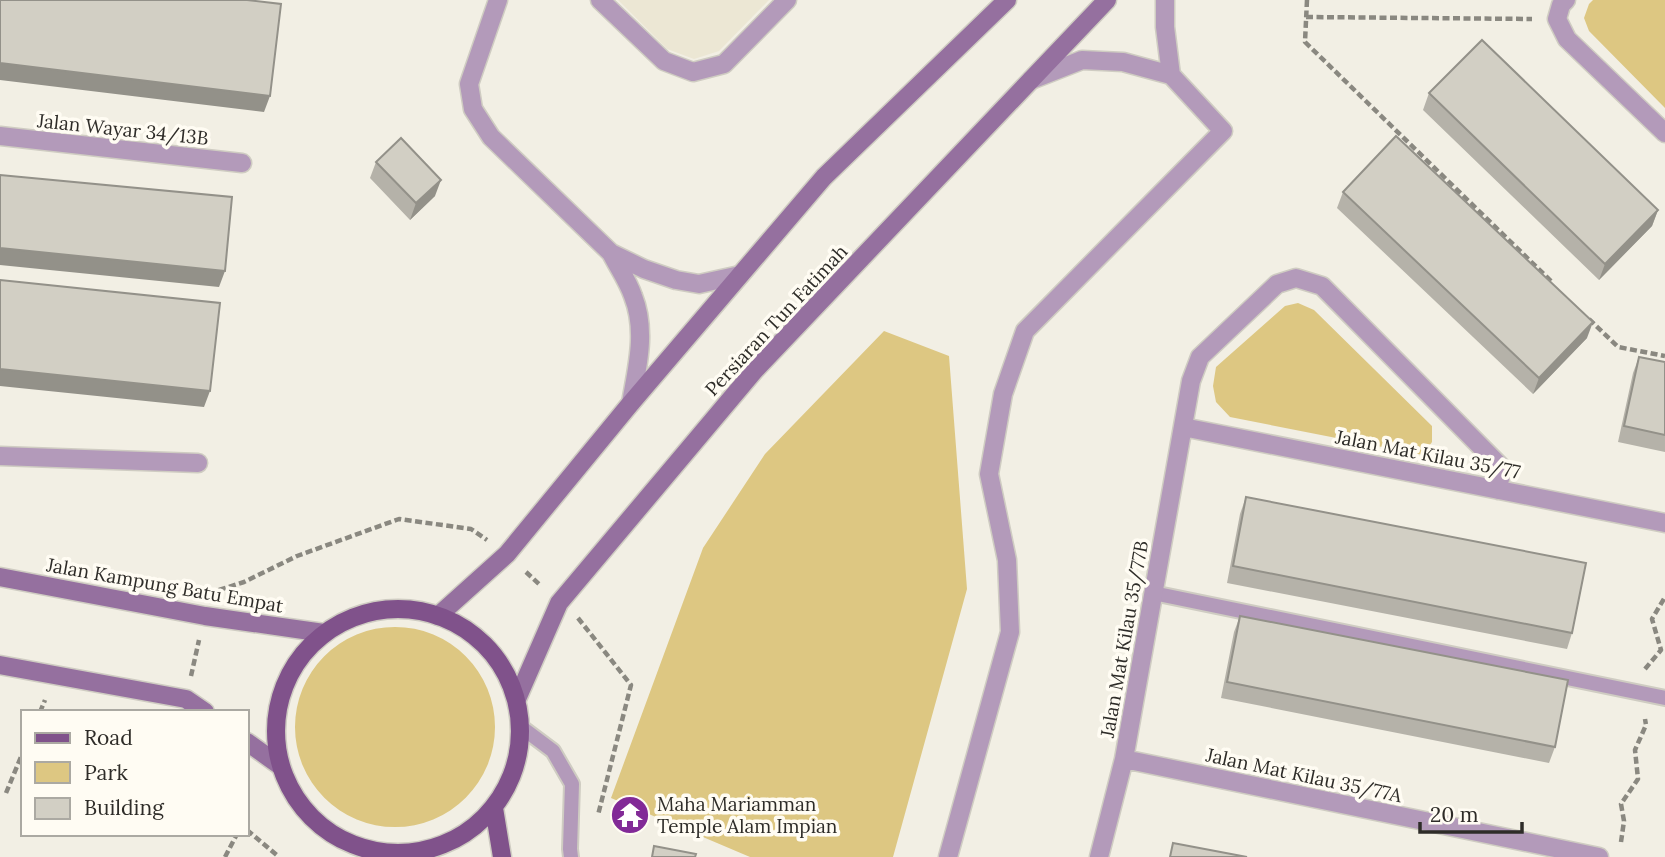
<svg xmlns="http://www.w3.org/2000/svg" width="1665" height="857" viewBox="0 0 1665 857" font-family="Lora,serif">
<rect width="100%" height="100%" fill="#f2efe4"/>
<path fill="#ece7d4" d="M618,0H769L719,51L694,59L667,49Z"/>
<path fill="#ddc782" d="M1593,0H1665V108L1589,31L1584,18L1589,4Z
M1298,303L1314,310L1432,426V442L1423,455L1230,417L1216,402L1213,386L1216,367L1285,306Z
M884,331L949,356L967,589L893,857H750L611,798L703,548L765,454Z
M295 727a100 100 0 1 1 200 0a100 100 0 1 1-200 0Z"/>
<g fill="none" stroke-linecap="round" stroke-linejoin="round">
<g stroke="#cfccc2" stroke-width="18">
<path id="lane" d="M1153,593L1665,698
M521,727L553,751L572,784L570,849L571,857"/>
</g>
<g stroke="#cfccc2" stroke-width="21">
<path id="street" d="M498,0L469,84L473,109L491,137L611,253L644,269L676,280L699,284L740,275
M600,0L664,61L693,72L724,64L787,0
M1566,0L1561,5L1557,19L1567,39L1665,133
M1031,80L1082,60L1123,62L1171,75L1165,27V0
M0,136L242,163
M611,253C618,267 628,281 633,296C647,331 637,368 631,403
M1183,427L1665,523
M0,456L198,463
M1124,759L1599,857
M948,857L1010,632L1007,560L989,474L1003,394L1025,331L1223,131L1171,75
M1099,857L1124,759L1191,381L1200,357L1277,284L1296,278L1322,286L1502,468L1498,490"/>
</g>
<g stroke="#cfccc2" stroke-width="21">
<path id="secondary" d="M0,577L205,616L324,633
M438,616L507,554L631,403L824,177L1007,0
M0,665L186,699L205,712
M517,699L559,603L755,370L1107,0
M247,742L279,765"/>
</g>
<g stroke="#cfccc2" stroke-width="21">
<path id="primary" d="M276 731a122 122 0 1 1 244 0a122 122 0 1 1-244 0Z
M494,808L502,857"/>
</g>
<path stroke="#8a8880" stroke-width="4.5" stroke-dasharray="7 3.5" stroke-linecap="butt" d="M1307,0L1305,42L1553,283
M1306,17L1532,19
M1589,319L1618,347L1665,356
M526,572L540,585
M219,590L244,582L297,556L399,519L471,529L487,540
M578,618L631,685L598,815
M1645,669L1661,650L1652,619L1665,597
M191,676L199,640
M40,712L45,700
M6,793L23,752
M247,830L279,857
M1621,842L1624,821L1621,804L1638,779L1635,750L1646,725L1645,719
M225,857L237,834"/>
<use href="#lane" stroke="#b39aba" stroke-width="14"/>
<use href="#street" stroke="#b39aba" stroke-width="18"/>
<use href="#secondary" stroke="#95709f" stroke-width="18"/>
<use href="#primary" stroke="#80528b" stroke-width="18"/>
</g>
<path fill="#b5b2a9" d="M1429,93L1658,210L1652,226L1599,280L1423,110Z
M376,162L435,196L410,220L370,178Z
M1343,192L1587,338L1533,394L1337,208Z
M1639,357L1665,362V452L1618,442L1633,373Z
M1246,497L1572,633L1567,649L1227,583L1240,514Z
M1240,616L1555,747L1549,763L1221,698L1234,632Z"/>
<path fill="#939189" d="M0,63L270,96L264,112L0,80Z
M441,180L435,196L410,220L416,203Z
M1658,210L1652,226L1599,280L1605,264Z
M0,248L225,271L219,287L0,265Z
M1593,322L1587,338L1533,394L1539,378Z
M0,369L210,391L204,407L0,386Z"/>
<path fill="#d2cfc4" stroke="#939189" stroke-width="2" d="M0,0H247L281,4L270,96L0,63Z
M1482,40L1658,210L1605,264L1429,93Z
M1396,136L1593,322L1539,378L1343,192Z
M401,138L441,180L416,203L376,162Z
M0,175L232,197L225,271L0,248Z
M0,280L220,303L210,391L0,369Z
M1639,357L1665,362V435L1624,426Z
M1246,497L1586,563L1572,633L1233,566Z
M1240,616L1568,680L1555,747L1227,682Z
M1173,843L1247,857H1170Z
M654,846L696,854L695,857H652Z"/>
<defs>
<g id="temple-disc" transform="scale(2.0125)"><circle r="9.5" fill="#822a97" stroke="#fffcf3"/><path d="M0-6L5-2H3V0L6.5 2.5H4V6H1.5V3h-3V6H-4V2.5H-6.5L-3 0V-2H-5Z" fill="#fff"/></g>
</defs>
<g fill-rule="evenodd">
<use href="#temple-disc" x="630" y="815"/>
</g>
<g text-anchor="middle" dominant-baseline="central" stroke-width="7" stroke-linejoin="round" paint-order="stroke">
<g font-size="19" fill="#2e2c28" stroke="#fffcf3">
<text transform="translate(123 129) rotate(6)">Jalan Wayar 34/13B</text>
<text transform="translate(776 320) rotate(-47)">Persiaran Tun Fatimah</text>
<text transform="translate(1428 454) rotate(11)">Jalan Mat Kilau 35/77</text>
<text transform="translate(165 585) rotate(10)">Jalan Kampung Batu Empat</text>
<text transform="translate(1124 639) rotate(-80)">Jalan Mat Kilau 35/77B</text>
<text transform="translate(1304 775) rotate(12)">Jalan Mat Kilau 35/77A</text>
</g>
<g font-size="19" fill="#2e2c28" stroke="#fffcf3" text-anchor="start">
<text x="657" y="804">Maha Mariamman<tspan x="657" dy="22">Temple Alam Impian</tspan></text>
</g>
</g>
<rect x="21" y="710" width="228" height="126" fill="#fffcf3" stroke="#aba9a2" stroke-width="2"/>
<rect x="35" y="733" width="35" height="10" fill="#80528b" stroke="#aba9a2" stroke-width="2"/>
<text x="84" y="745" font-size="21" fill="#2e2c28">Road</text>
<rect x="35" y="762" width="35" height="21" fill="#ddc782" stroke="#aba9a2" stroke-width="2"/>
<text x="84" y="780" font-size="21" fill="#2e2c28">Park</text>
<rect x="35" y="798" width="35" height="21" fill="#d2cfc4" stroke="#aba9a2" stroke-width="2"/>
<text x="84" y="815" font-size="21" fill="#2e2c28">Building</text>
<path d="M1420 822v10h102v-10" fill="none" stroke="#2e2c28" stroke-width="3.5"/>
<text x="1430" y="822" font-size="21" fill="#2e2c28" stroke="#fffcf3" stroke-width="5" paint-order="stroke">20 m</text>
</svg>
